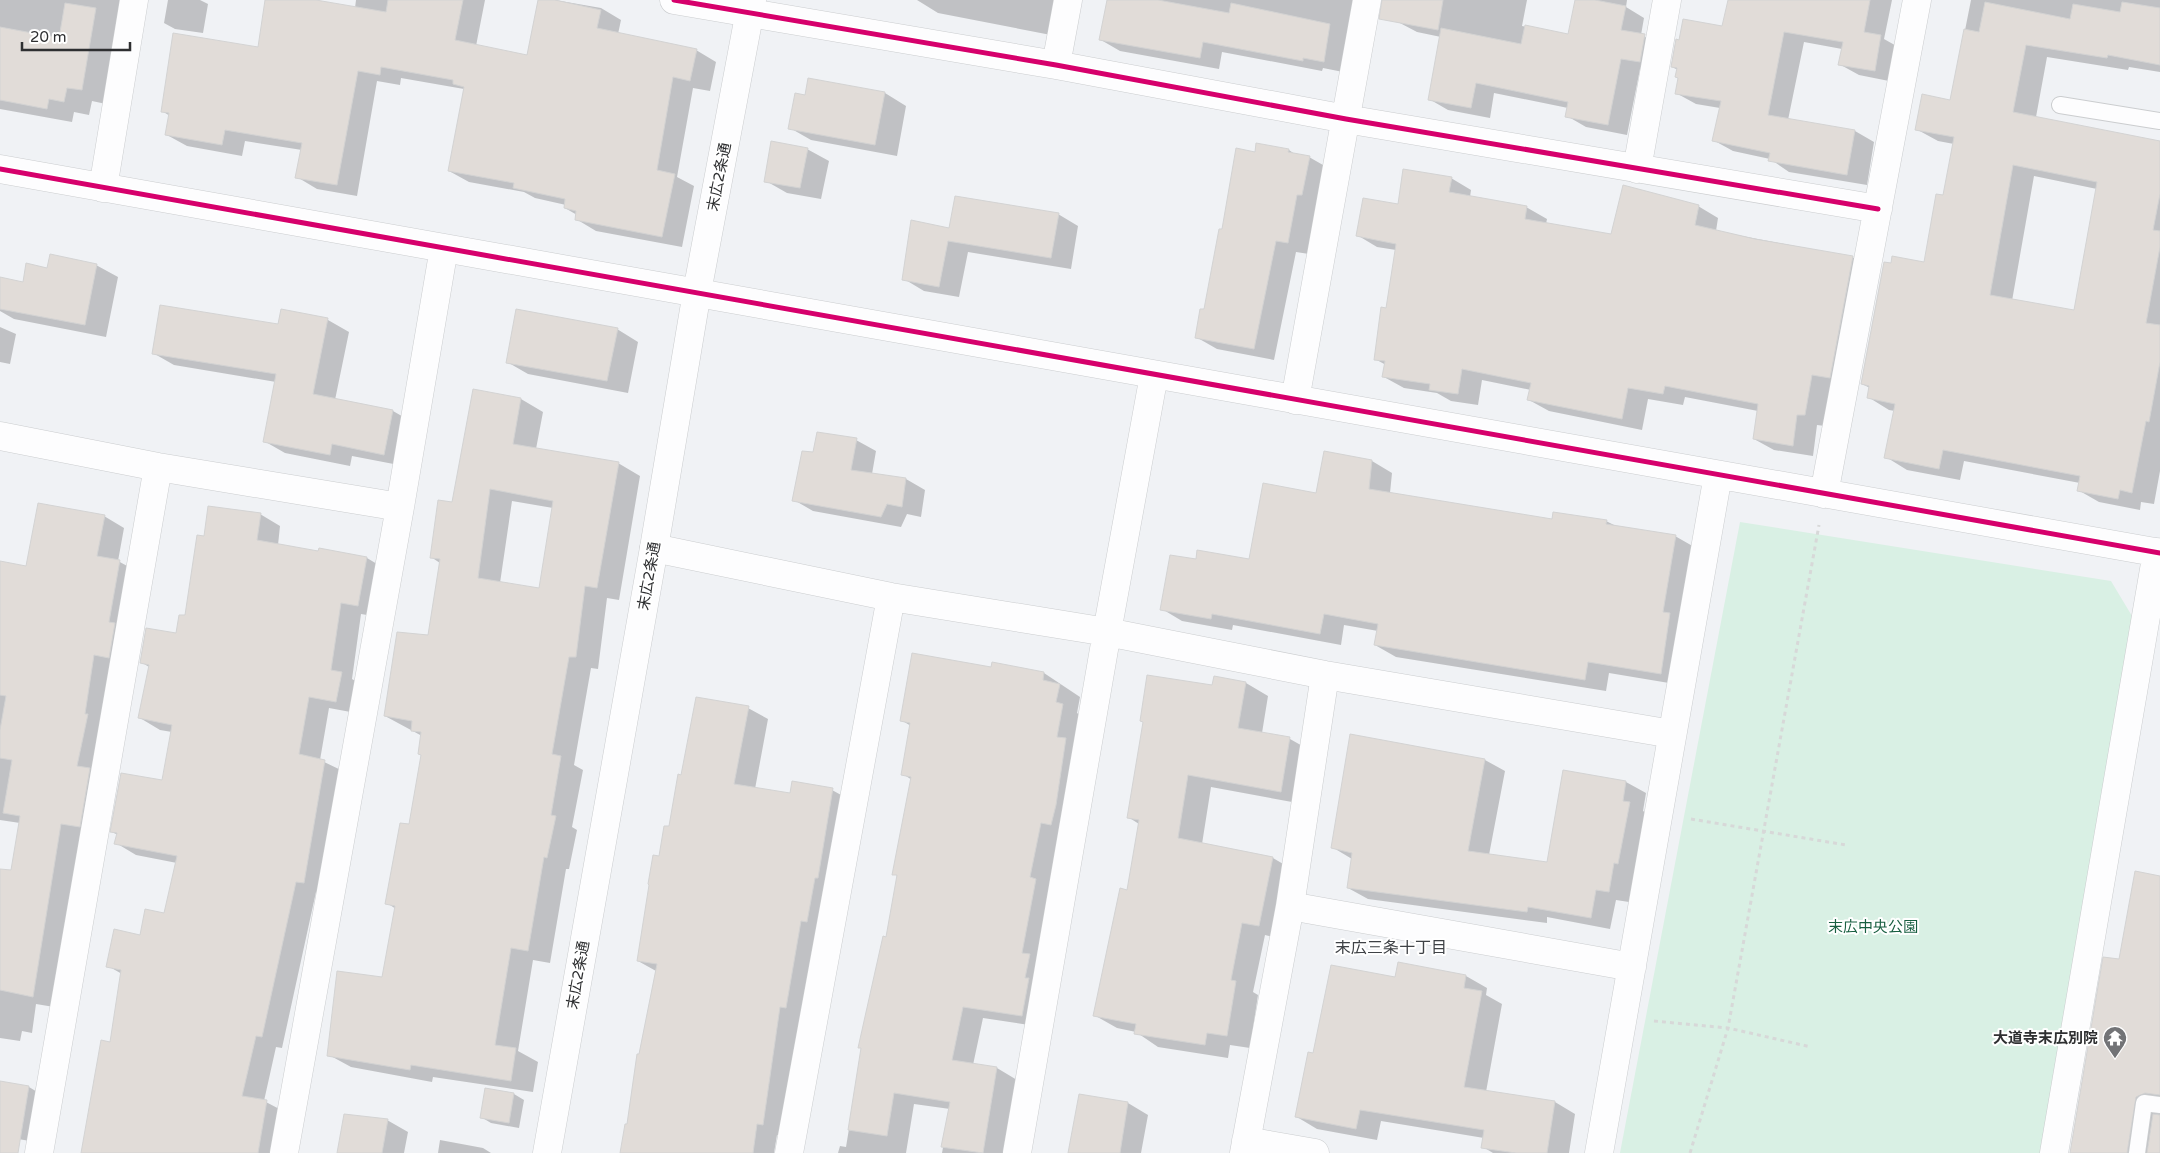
<svg xmlns="http://www.w3.org/2000/svg" width="2160" height="1153" viewBox="0 0 2160 1153" font-family="'Varela Round','Noto Sans JP',sans-serif">
<rect width="100%" height="100%" fill="#f0f2f5"/>
<path fill="#d9f0e4" d="M1740,522L2111,581L2138,626L2042,1153H1620Z"/>
<path fill="#0003" fill-rule="evenodd" d="M0,0H125L106,104L92,101L89,115L74,112L72,122L0,109Z
M168,0H200L208,4L203,33L175,29L164,23Z
M267,0H309L355,8L356,0H485L476,46L527,57L539,0H555L601,8L621,20L618,34L696,50L716,62L710,91L693,88L677,177L694,186L682,247L596,231L576,219L577,215L565,208L566,205L535,198L524,192L469,182L449,171L464,89L401,78L400,85L377,81L357,196L317,189L297,177L302,150L245,141L242,156L187,146L167,135L170,116L162,111L259,49Z
M917,0H1063L1056,36L938,13Z
M1108,0H1356L1343,72L1323,68L1322,71L1222,52L1219,69L1120,51L1101,40Z
M1402,0H1527L1522,26L1569,36L1576,0H1627L1626,7L1644,18L1641,35L1663,46L1659,72L1640,69L1627,135L1586,127L1567,116L1568,108L1494,93L1490,118L1448,110L1429,99L1441,37L1417,32L1398,22Z
M1729,0H1892L1884,39L1900,48L1894,82L1859,75L1839,64L1842,49L1804,42L1788,120L1855,131L1874,142L1867,185L1789,172L1770,159L1733,151L1713,140L1720,108L1696,104L1676,93L1679,78L1678,70L1672,67L1723,27Z
M1971,0H2160V72L2129,67L2128,70L2047,57L2036,117L2160,142V471L2154,504L2141,502L2140,510L2099,502L2078,490L2080,483L1964,461L1960,480L1907,470L1886,457L1895,411L1889,410L1868,397L1870,388L1862,384L1925,264L1944,196L1954,144L1938,141L1916,129L1951,101ZM2034,176L2097,189L2075,312L2012,301Z
M885,93L906,106L897,156L811,140L790,128L806,96Z
M807,149L829,161L821,199L787,193L766,181Z
M1289,150L1296,155L1309,157L1330,169L1309,254L1296,252L1274,360L1217,349L1196,337L1205,311L1223,230L1256,153Z
M1451,178L1471,190L1470,197L1526,207L1547,219L1546,224L1612,236L1698,206L1718,218L1716,231L1852,257L1873,269L1825,426L1817,425L1813,456L1774,450L1754,439L1758,411L1685,397L1683,405L1648,399L1642,430L1549,411L1529,400L1531,390L1482,380L1478,405L1451,401L1437,393L1404,388L1384,377L1386,365L1375,359L1387,309L1396,250L1377,247L1357,235L1399,205Z
M1058,214L1078,226L1071,269L968,252L959,297L924,291L904,279L950,229Z
M96,265L118,277L106,337L14,319L0,311V278L23,283L48,269Z
M282,311L328,320L349,332L335,400L393,411L414,423L404,466L352,456L350,466L285,453L264,441L276,382L174,365L153,353L279,326Z
M0,327L16,334L10,364L0,362Z
M617,329L638,342L628,393L528,374L507,362Z
M521,399L543,412L536,449L618,463L640,476L619,600L607,598L598,669L591,668L574,765L583,770L572,827L577,830L569,869H566L550,963L533,960L518,1051L538,1062L533,1092L433,1077L432,1082L351,1067L329,1055L383,978L396,909L387,903L410,826L422,755V736L385,716L429,637L440,563L431,557L453,503ZM512,501L553,508L540,589L500,583Z
M856,440L876,451L872,474L906,479L925,490L921,517L907,514L901,527L813,511L794,500L814,454Z
M1372,461L1392,473L1390,493L1553,520L1606,521L1616,526L1675,536L1696,548L1681,685L1609,673L1606,691L1396,657L1375,645L1378,631L1344,625L1341,645L1233,625L1232,630L1182,621L1162,609L1197,560H1250L1317,494Z
M260,514L280,526L278,545L319,553L320,550L367,558L387,570L379,617L361,614L352,679L362,685L356,713L329,708L320,760L345,772L324,894L316,892L282,1048L276,1047L264,1101L287,1113L280,1153H82L111,1043L122,974L108,966L165,914L177,863L136,855L116,843L118,835L112,832L163,781L172,732L160,730L140,718L149,667L141,662L176,635L186,617L205,537Z
M104,516L124,528L118,561L140,573L54,1007L36,1004L32,1033L22,1031L20,1041L0,1038V870L12,872L20,823L0,820V563L27,568Z
M992,668L1044,673L1080,697L1077,713L1083,717L1042,1027L983,1018L973,1065L997,1068L1017,1080L1005,1153H942L950,1109L914,1104L906,1153H838L840,1146L846,1147L862,1049L859,1047L887,938L898,876L894,874L912,780L903,774L911,726L901,720Z
M1246,683L1268,696L1262,733L1290,739L1313,752L1303,804L1211,787L1202,844L1273,858L1295,871L1281,939L1265,935L1253,992L1258,995L1250,1048L1230,1045L1228,1058L1158,1047L1136,1032L1117,1028L1094,1015L1128,891L1139,824L1128,817L1213,687Z
M748,708L768,719L755,789L791,795L832,790L852,801L806,1019L800,1018L783,1136L777,1135L774,1153H621L628,1125L656,971L638,961L660,857L670,828L682,776Z
M1485,760L1505,771L1489,855L1548,864L1564,771L1626,782L1646,793L1643,811L1650,815L1638,874H1634L1629,902L1616,900L1610,929L1547,917V923L1368,899L1348,888L1352,859L1332,847Z
M2160,877V1153H2071L2120,961Z
M1399,964L1466,976L1487,988L1486,995L1502,1004L1486,1092L1555,1102L1575,1114L1569,1153H1493L1483,1147L1484,1138L1381,1121L1377,1140L1317,1129L1297,1117L1314,1055L1396,979Z
M0,1083L29,1087L49,1099L42,1143L0,1136Z
M486,1089L514,1094L524,1100L519,1128L491,1123L481,1117Z
M1080,1095L1128,1103L1148,1115L1141,1153H1069Z
M387,1120L408,1132L404,1153H338Z
M440,1140L483,1148L491,1153H438Z"/>
<path fill="#e1dcd8" stroke="#d3d3d3" fill-rule="evenodd" d="M265,0H316L386,12L388,0H463L455,40L527,55L538,0H555L601,10L597,28L697,49L690,81L673,77L657,170L675,174L662,237L575,220L576,211L564,208L565,199L513,188L514,183L448,171L464,87L453,84V80L381,67L380,75L358,71L337,185L295,178L302,143L225,130L222,145L165,135L169,113L161,112L173,33L258,47Z
M1107,0H1158L1229,13L1231,3L1330,24L1324,62L1303,58V61L1203,42L1200,58L1099,40Z
M1382,0H1443L1438,30L1379,19Z
M1575,0H1595L1626,6L1621,30L1645,34L1640,62L1621,59L1608,125L1565,117L1568,102L1476,83L1471,108L1428,100L1441,28L1521,44L1525,25L1568,34Z
M1728,0H1870L1864,32L1881,35L1875,71L1838,65L1843,42L1784,32L1768,115L1855,130L1847,175L1768,161L1770,153L1712,141L1721,101L1675,94L1678,78L1675,77L1677,68L1671,67L1676,39L1679,40L1683,19L1722,26Z
M1985,2L2070,19L2073,4L2120,12L2122,2L2160,8V65L2108,55L2107,58L2026,45L2013,112L2160,141V194L2153,230L2160,231V247L2146,323L2160,325V362L2149,422L2146,421L2132,493L2120,490L2118,499L2077,491L2080,476L1943,450L1939,469L1884,458L1895,404L1867,398L1869,386L1861,384L1884,262L1891,263L1892,256L1924,262L1936,194L1943,195L1954,137L1915,130L1922,94L1950,100L1964,29L1979,32ZM2013,165L2097,182L2074,310L1990,295Z
M65,3L96,8L82,90L67,88L64,102L49,99L47,109L0,100V27L59,38Z
M808,78L885,92L875,145L788,129L795,93L805,95Z
M771,141L808,148L800,188L764,182Z
M1256,143L1289,149L1288,152L1310,156L1302,195H1297L1288,243L1276,241L1254,349L1195,338L1200,309H1204L1219,229H1222L1236,148L1255,152Z
M1403,169L1452,177L1449,192L1527,206L1525,219L1611,234L1623,185L1699,205L1695,225L1755,239L1853,256L1830,378L1812,375L1805,415H1797L1793,446L1753,439L1758,404L1665,386L1663,394L1628,388L1622,419L1527,400L1531,383L1462,369L1458,394L1429,390L1430,384L1382,377L1385,361L1374,360L1381,307L1386,308L1396,244L1356,236L1363,198L1398,204Z
M955,196L1059,213L1051,258L948,241L939,287L902,280L911,220L949,228Z
M50,254L97,264L85,325L0,309V277L23,282L26,263L47,268Z
M160,305L278,324L281,309L328,318L313,394L393,410L384,455L332,444L330,455L263,442L276,374L152,354Z
M516,309L618,328L607,381L506,363Z
M473,389L521,398L513,444L619,462L597,588L585,586L576,657H569L552,754L561,756L551,815L556,816L547,858L544,857L528,951L511,948L495,1045L516,1048L511,1081L411,1065L410,1070L327,1056L337,971L382,977L395,906L385,904L400,823L409,824L421,755L418,754L421,732L411,731L412,721L384,716L397,632L428,635L440,559L430,558L438,500L452,502ZM490,489L553,501L539,588L478,578Z
M817,432L857,438L851,470L906,478L902,507L887,504L881,517L792,501L802,451L813,452Z
M1324,451L1372,460L1369,489L1552,519L1553,512L1607,520L1606,524L1676,535L1663,612L1670,613L1661,674L1588,662L1585,680L1374,645L1378,624L1324,614L1320,634L1212,614L1211,619L1160,610L1170,555L1196,559L1197,550L1249,559L1263,483L1316,493Z
M38,503L105,515L97,556L120,560L109,622L115,623L109,658L94,655L85,714H88L77,766L90,768L80,827L61,824L33,997L0,990V869L11,870L20,816L3,813L12,760L0,758V730L6,696L0,695V561L26,566Z
M208,506L261,513L257,540L318,551L319,548L367,557L358,606L341,603L331,670L342,672L336,702L309,697L299,754L325,760L304,883L296,882L262,1037L256,1036L242,1096L267,1100L258,1153H81L101,1040L110,1042L121,970L106,967L114,929L140,935L145,909L164,913L177,856L114,844L117,833L110,832L121,773L162,780L172,725L138,718L149,665L140,663L146,628L176,633L179,615H185L197,535L204,536Z
M912,653L991,667L992,662L1044,672L1043,680L1060,684L1056,702L1063,704L1057,737L1066,738L1056,805L1051,825L1041,823L1030,877L1036,879L1022,953L1030,954L1025,978H1029L1022,1016L963,1007L952,1060L997,1067L983,1153L941,1147L950,1102L894,1093L887,1136L848,1130L861,1048H858L883,936L886,937L897,875H892L911,777L901,775L910,723L900,721Z
M1147,675L1212,685L1214,676L1246,682L1238,728L1290,737L1281,792L1188,775L1178,838L1273,857L1259,926L1242,923L1231,980L1236,981L1227,1036L1207,1033L1205,1045L1134,1034L1136,1024L1093,1016L1120,888L1127,890L1139,820L1127,818L1143,722L1140,721Z
M696,697L749,706L734,784L790,793L792,781L833,788L818,878H815L807,922L801,921L786,1008L780,1007L763,1125L757,1124L753,1153H620L625,1124H627L637,1054H639L657,964L637,961L649,885L648,884L653,855L659,856L664,826H669L678,774L681,775Z
M1350,734L1485,759L1468,851L1547,862L1563,770L1626,781L1623,801L1630,802L1618,864L1614,863L1609,892L1596,890L1591,918L1528,907L1527,912L1347,888L1352,853L1331,848Z
M2135,871L2160,876V1095L2145,1093L2136,1097L2127,1153H2070L2103,957L2119,959Z
M1398,962L1466,975L1464,988L1482,991L1464,1087L1555,1101L1547,1153H1516L1481,1148L1484,1130L1360,1110L1356,1129L1295,1117L1308,1052L1313,1053L1331,965L1395,977Z
M0,1081L29,1086L18,1153H0Z
M485,1088L514,1093L509,1123L480,1118Z
M1079,1094L1128,1102L1120,1153H1068Z
M344,1114L388,1119L382,1153H337Z
M2153,1114L2160,1115V1153H2147Z"/>
<g fill="none" stroke-linecap="round" stroke-linejoin="round">
<g stroke="#cbcdcf" stroke-width="18">
<path id="service" d="M2060,105L2160,121
M2137,1153L2144,1103L2160,1105"/>
</g>
<g stroke="#cbcdcf" stroke-width="29">
<path id="minor" d="M674,0L1056,65L1346,119L1878,209
M1056,65L1068,0
M0,169L2160,553
M1637,169L1667,0
M103,188L134,0
M1295,400L1367,0
M0,436L158,467L400,507
M1824,494L1917,0
M654,548L891,597L1107,632L1325,675L1672,734
M1290,906L1632,967
M1246,1141L1315,1153
M39,1153L158,467
M284,1153L400,507L444,248
M789,1153L891,597
M1017,1153L1107,632L1154,375
M1244,1153L1290,906L1325,675
M1599,1153L1718,475
M2054,1153L2157,552"/>
</g>
<g stroke="#cbcdcf" stroke-width="29">
<path id="tertiary" d="M547,1153L654,548L697,292L752,0"/>
</g>
<path stroke="#d7d8d8" stroke-width="3" stroke-dasharray="4 4" stroke-linecap="butt" d="M1691,819L1846,845
M1654,1021L1728,1028L1811,1047
M1690,1153L1728,1028L1819,525"/>
<use href="#service" stroke="#fdfdfe" stroke-width="16"/>
<use href="#minor" stroke="#fdfdfe" stroke-width="28"/>
<use href="#tertiary" stroke="#fdfdfe" stroke-width="28"/>
<g stroke="#fff" stroke-width="8">
<path id="cycleway" d="M674,0L1056,65L1346,119L1878,209
M0,169L2160,553"/>
</g>
<use href="#cycleway" stroke="#d6006c" stroke-width="5"/>
</g>
<defs>
<g id="temple-pin" transform="scale(1.25)"><path d="M0 17L-7.5 6A9.5 9.5 0 1 1 7.5 6Z" fill="#727376" stroke="#fff"/><path d="M0-6L5-2H3V0L6.5 2.5H4V6H1.5V3h-3V6H-4V2.5H-6.5L-3 0V-2H-5Z" fill="#fff"/></g>
</defs>
<g fill-rule="evenodd">
<use href="#temple-pin" x="2115" y="1038"/>
</g>
<g text-anchor="middle" dominant-baseline="central" stroke-width="4" stroke-linejoin="round" paint-order="stroke">
<g font-size="15" fill="#2e2f31" stroke="#fff">
<text transform="translate(719 177) rotate(-79)">末広2条通</text>
<text transform="translate(649 576) rotate(-80)">末広2条通</text>
<text transform="translate(578 975) rotate(-80)">末広2条通</text>
</g>
<g font-size="15" fill="#195f41" stroke="#fff">
<text x="1873" y="927">末広中央公園</text>
</g>
<g font-size="15" font-weight="bold" fill="#2e2f31" stroke="#fff" text-anchor="end">
<text x="2098" y="1038">大道寺末広別院</text>
</g>
<g font-size="16" fill="#3f4246" stroke="#fff">
<text x="1391" y="948">末広三条十丁目</text>
</g>
</g>
<path d="M22 42v8h108v-8" fill="none" stroke="#2e2f31" stroke-width="2.5"/>
<text x="30" y="42" font-size="15" fill="#2e2f31" stroke="#ffffff" stroke-width="4" paint-order="stroke">20 m</text>
</svg>
